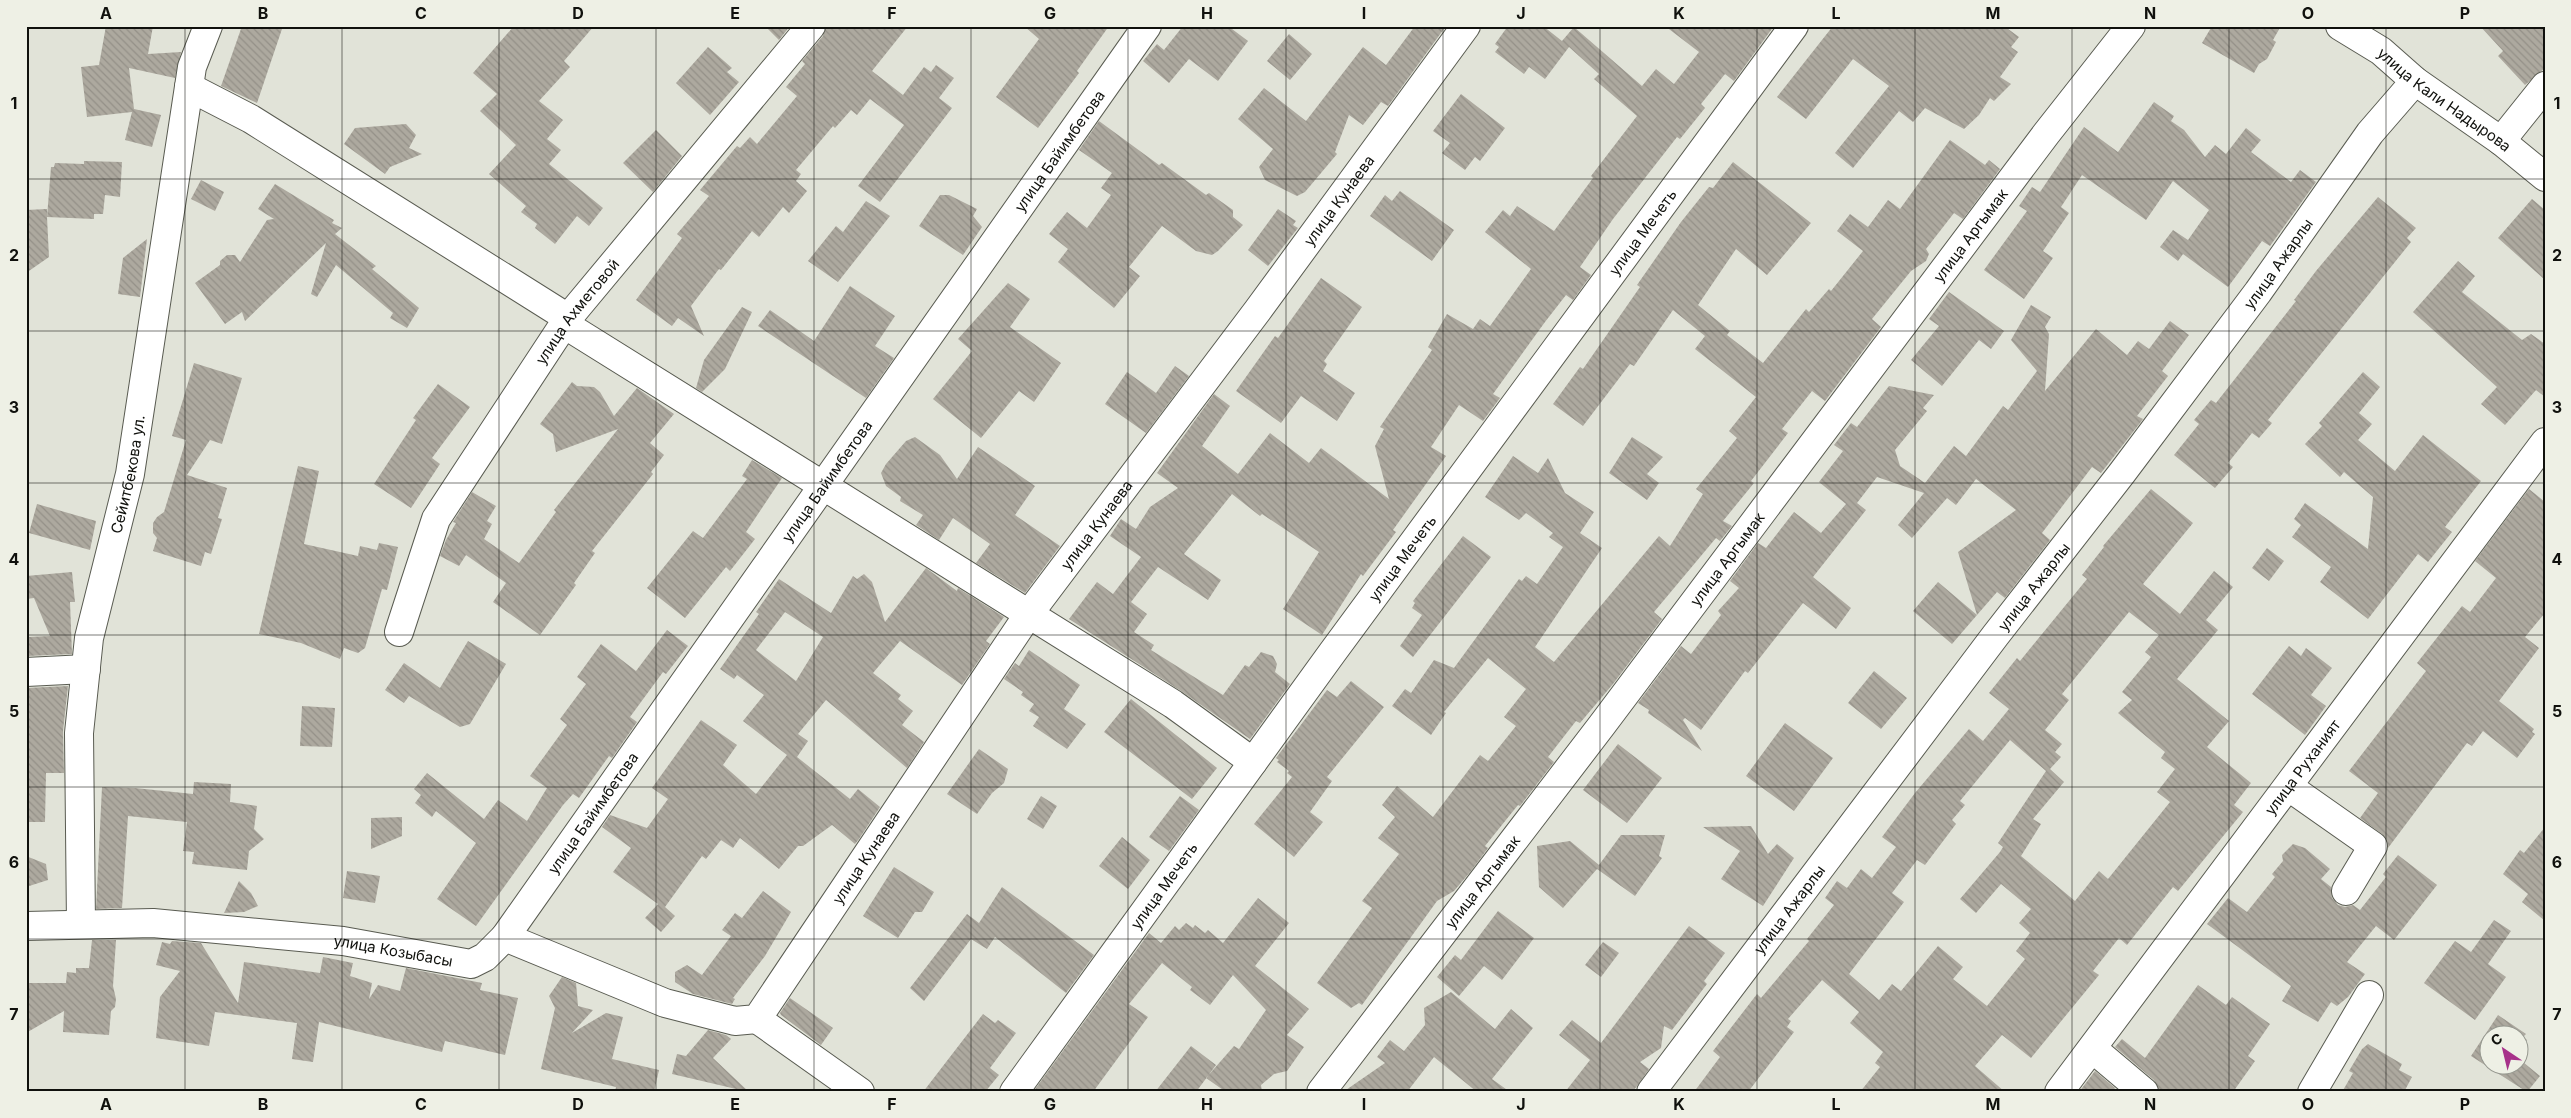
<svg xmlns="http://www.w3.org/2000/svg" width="2571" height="1118" viewBox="0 0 2571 1118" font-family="Inter,sans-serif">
<defs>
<pattern id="building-back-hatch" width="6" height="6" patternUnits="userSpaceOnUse" patternTransform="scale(1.25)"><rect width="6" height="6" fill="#ada99f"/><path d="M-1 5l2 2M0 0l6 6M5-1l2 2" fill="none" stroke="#949088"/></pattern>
</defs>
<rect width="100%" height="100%" fill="#e1e3d8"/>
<path fill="url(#building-back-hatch)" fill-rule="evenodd" d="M106,26H153L148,54L181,52L175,78L129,68L134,109L161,115L152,147L125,140L132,112L87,117L81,67L99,65Z
M242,26H283L257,103L221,86Z
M514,26H594L564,61L570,67L539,101L563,120L547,139L561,150L549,164L603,208L589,226L577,216L555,244L535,228L537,224L521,212L526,206L489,174L516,145L480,111L497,94L473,73Z
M765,26H790L779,40Z
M826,26H908L872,71L903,95L924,67L931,72L936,65L954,78L939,98L952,108L880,202L858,186L904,125L870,99L857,115L851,110L835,128L833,126L796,170L801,174L796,181L807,191L789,213L783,207L759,237L752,231L721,270L719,269L691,306L704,336L678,318L672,326L636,300L682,238L677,234L709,196L700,190L737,146L740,148L750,137L757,144L797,96L786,87L805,64L802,61L823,36Z
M1024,26H1109L1077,71L1079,73L1038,128L996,97L1039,39Z
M1183,26H1228L1248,41L1218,81L1189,59L1169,83L1143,61L1157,44L1164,50Z
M1415,26H1446L1388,106L1381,102L1363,125L1349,115L1335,152L1337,154L1305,192L1297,196L1265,180L1259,167L1273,149L1238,119L1264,88L1306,121L1363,47L1386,65Z
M1508,26H1543L1562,41L1574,27L1642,86L1656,69L1674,84L1699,52L1665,26H1774L1734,81L1725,74L1701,104L1705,108L1680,139L1677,137L1613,219L1580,267L1591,275L1573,300L1566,295L1545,322L1493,394L1500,398L1483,421L1459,405L1431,447L1446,456L1393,530L1396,532L1363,576L1361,574L1322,635L1283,609L1319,552L1262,514L1260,516L1232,494L1184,554L1221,580L1208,600L1158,567L1131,602L1147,614L1134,632L1154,645L1151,650L1223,695L1245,665L1249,667L1261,652L1273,656L1277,664L1275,672L1290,684L1250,739L1181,691L1069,619L1097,582L1113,594L1141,557L1110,536L1121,519L1136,529L1150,507L1178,488L1157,473L1214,394L1230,406L1202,446L1238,474L1270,433L1309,463L1321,448L1389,499L1375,446L1384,429L1380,427L1432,350L1428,347L1447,314L1473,329L1480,319L1490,326L1531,269L1485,232L1503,210L1510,216L1517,206L1554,231L1593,178L1591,176L1637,116L1594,79L1599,74L1569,47L1545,79L1529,67L1524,74L1495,52L1499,47L1495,44Z
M1833,26H2004L2019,37L2011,47L2018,52L2000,77L2011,84L1994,101L1990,98L1979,115L1964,129L1925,108L1913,122L1899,111L1853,168L1835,153L1889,86L1853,59L1806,119L1777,97Z
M2212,26H2281L2273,40L2276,42L2267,59L2259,64L2254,73L2202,43Z
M2480,26H2545V68L2525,85L2498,56L2503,51Z
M1289,34L1312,54L1290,80L1267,61Z
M708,47L732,68L727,72L739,82L710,115L676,83Z
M1461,94L1505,128L1480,161L1475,157L1465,170L1442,153L1450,143L1433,131Z
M2154,102L2174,116L2171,121L2184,130L2205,157L2215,145L2226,154L2246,128L2261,140L2251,152L2291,182L2300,170L2316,182L2270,246L2262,241L2228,287L2183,254L2178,261L2160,247L2173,230L2188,240L2209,210L2173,181L2146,220L2082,175L2061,207L2069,213L2043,251L2053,258L2024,299L1984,270L2027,211L2019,206L2032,187L2040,192L2084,127L2118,152Z
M1099,121L1159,165L1162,163L1206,195L1209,193L1233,210V217L1243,225L1218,251L1212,255L1196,251L1162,226L1129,267L1140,276L1114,308L1058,262L1068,249L1049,234L1067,212L1087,228L1111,195L1101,188L1112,173L1079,150Z
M406,124L416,135L409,148L422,154L390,167L385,174L344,144L355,128Z
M656,130L682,156L653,192L623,163Z
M1950,140L1985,165L1989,160L2000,169L1963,219L1954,213L1926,249L1929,254L1926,261L1911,271L1872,319L1881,327L1825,401L1812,391L1782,429L1788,433L1751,481L1754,483L1723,521L1732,526L1720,541L1716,538L1654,612L1662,619L1613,684L1580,723L1576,721L1548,757L1554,762L1520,806L1518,805L1485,846L1488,848L1471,871L1454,891L1437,901L1362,1005L1359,1003L1351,1008L1317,983L1372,908L1362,901L1399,854L1378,838L1395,817L1382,805L1397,786L1433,817L1480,755L1488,761L1516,726L1504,717L1526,689L1488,658L1444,712L1446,713L1431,735L1392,706L1405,689L1411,693L1434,660L1454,668L1519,579L1522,581L1526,576L1537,584L1563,547L1549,537L1553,533L1526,513L1519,520L1485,497L1513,456L1538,473L1548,458L1565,493L1594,512L1580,533L1602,548L1535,647L1554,662L1659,536L1670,546L1703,494L1696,489L1737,438L1729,431L1756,397L1695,349L1705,336L1673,310L1634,366L1630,364L1583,426L1553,404L1580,367L1583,369L1640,287L1637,285L1681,222L1709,187L1713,188L1733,162L1811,223L1767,275L1736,249L1698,305L1730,331L1727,335L1763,363L1806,309L1809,312L1829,289L1831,291L1863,251L1837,231L1850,214L1868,227L1888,200L1900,209Z
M84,161L122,162L120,197L105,195L103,214H94V219L47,217L49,257L26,273V210L47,209V217L51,167H54L55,163L84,164Z
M201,180L224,192L215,211L191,199Z
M275,184L334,220L332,223L342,228L335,234L376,266L372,269L419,308L407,328L390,318L393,313L336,265L317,297L311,294L326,243L245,321L242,312L225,324L195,283L220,265V261L227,255H235L240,262L267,220L274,219L258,209Z
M1400,191L1454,230L1432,261L1370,216L1385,195L1392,201Z
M940,195H949L977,209L973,216L982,227L963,255L919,226Z
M2378,197L2416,228L2407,238L2411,242L2268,420L2272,423L2259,438L2252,433L2228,463L2233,467L2215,488L2174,455L2199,424L2194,420L2211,400L2216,403L2296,301L2294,300L2316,271Z
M2532,199L2545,210V280L2498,238Z
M866,201L890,216L838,282L808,261L836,226L843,232Z
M1278,209L1296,221L1293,225L1298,228L1268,266L1248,250Z
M147,239L140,297L118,294L123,258Z
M2458,261L2475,276L2462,292L2522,340L2531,334L2545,344V397L2536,390L2505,425L2481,404L2497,387L2413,312Z
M1321,278L1362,307L1324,361L1327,364L1323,371L1355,393L1337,421L1301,396L1281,423L1236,391L1275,336L1278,338Z
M1008,283L1030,299L1010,327L1061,363L1034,402L1019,391L981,438L933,399L972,351L958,339Z
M850,286L895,316L875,346L894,358L866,398L758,326L770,310L814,341Z
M1949,292L2004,331L1991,349L1979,340L1942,386L1911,360L1939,326L1929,319Z
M2031,305L2051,317L2045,327L2049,334L2045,391L2096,329L2127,355L2138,341L2149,349L2170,321L2189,335L2162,371L2168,376L2137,416L2143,419L2140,423L2101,473L2092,467L2042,533L2050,540L2005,598L1997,592L1977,615L1958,552L2016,510L1976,479L1956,505L1947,498L1912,538L1898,525L1924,493L1877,477L1857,503L1866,510L1813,577L1851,608L1836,629L1803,603L1748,673L1745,671L1701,730L1685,718L1683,720L1702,751L1648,713L1649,710L1638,703L1681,646L1691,654L1721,615L1718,611L1739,588L1730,581L1758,543L1766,548L1794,512L1821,533L1846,504L1819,482L1843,451L1834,445L1851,423L1857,427L1889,386L1934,395L1923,408L1927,411L1895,450L1900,466L1925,483L1954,446L1966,456L2003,406L2008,410L2037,371L2011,340Z
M742,307L752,312L725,369L702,392L696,388L704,360Z
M194,363L242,378L222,444L210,440L187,475L227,488L218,518L222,519L211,554L205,552L201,566L153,551L157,538L153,533V523L157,517L164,512L186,440L172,436Z
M1175,366L1189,376L1146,433L1105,404L1127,372L1156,393Z
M2363,372L2380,387L2359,413L2372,424L2358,440L2395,471L2423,435L2481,481L2445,527L2452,532L2428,562L2418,554L2368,619L2320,582L2331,567L2292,537L2301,525L2294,519L2305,503L2368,549L2373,497L2344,472L2340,477L2305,444L2322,426L2319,423Z
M572,382L577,386L594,387L600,392L614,416L637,388L674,414L650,443L664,455L651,472L653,474L592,551L595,553L574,583L576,585L540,635L493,602L506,583L466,555L459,566L440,556L446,540L456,523L453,522L472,492L496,506L487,521L492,524L484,539L519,563L556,512L554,510L618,429L556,452L553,434L540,424Z
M438,384L470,407L432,458L440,464L411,508L374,484L416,420L413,418Z
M915,437L940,455L957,479L978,447L1035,486L1015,515L1060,546L1025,593L976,563L990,544L953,518L939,540L916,525L923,515L900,501L901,497L886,486L881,473L886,464L906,441Z
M1632,437L1663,457L1647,474L1659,483L1647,500L1609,473Z
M752,460L782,478L746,532L755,539L730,571L726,567L685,618L647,588L693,531L703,538L747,479L742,476Z
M298,466L319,471L304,544L358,556L360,546L377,550L379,543L398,547L387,590L382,589L365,648L358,653L344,648L340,659L301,643L259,634Z
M2151,489L2193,523L2143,584L2180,614L2214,571L2233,587L2206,620L2218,630L2177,679L2229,721L2207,747L2251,783L2234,805L2243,812L2178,891L2173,887L2127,945L2119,938L2093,971L2099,975L2031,1058L2002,1035L1975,1066L2005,1092H1860L1880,1067L1875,1063L1883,1052L1850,1023L1859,1012L1822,980L1788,1019L1791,1021L1787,1027L1794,1032L1748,1092H1694L1720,1057L1713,1051L1757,994L1761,998L1809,941L1807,939L1834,905L1825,898L1837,881L1847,888L1861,869L1872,878L1896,847L1882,837L1915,793L1969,729L1983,741L2009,709L1989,693L2017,658L2020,661L2087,579L2082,575L2104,547L2103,546ZM2129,612L2159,635L2145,652L2151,657L2122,692L2132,700L2118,713L2165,752L2161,758L2175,769L2157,792L2170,802L2108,879L2099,871L2075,901L2021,856L2041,824L2033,819L2064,782L2050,769L2061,757L2055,752L2062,744L2045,730L2069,700L2062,694ZM2010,740L2046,771L1998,843L2003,847L2000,852L1960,899L1976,913L2001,884L2031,909L2019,923L2030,933L2016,951L2025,959L1987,1006L1953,979L1963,967L1938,946L1901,991L1892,984L1879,1000L1849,974L1904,902L1892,893L1917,860L1925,865L1956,824L1952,820L1965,805L1960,801Z
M2529,489L2545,502V613L2525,637L2539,648L2499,701L2534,729L2532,732L2535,734L2517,758L2483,731L2472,746L2467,743L2388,848L2387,840L2382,834L2360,818L2378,793L2349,771L2426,671L2417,663L2462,606L2470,612L2496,578L2475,561Z
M37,504L96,521L90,550L29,533Z
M1463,536L1491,557L1413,657L1400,646L1422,615L1412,608L1415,603L1413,601Z
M2267,548L2284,561L2269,581L2252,568Z
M926,568L957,591L958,588L1004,617L986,641L990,644L962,685L900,641L873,673L901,695L898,699L913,711L902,725L924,742L907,768L826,700L798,734L808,741L797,757L850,799L858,789L880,807L859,839L855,844L832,825L803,846H798L779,869L740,838L733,848L721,840L706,859L702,856L665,907L675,916L661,932L645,918L658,904L613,872L631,848L602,827L610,815L647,828L668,799L652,788L701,720L737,745L723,765L756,794L787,755L743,721L764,695L737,675L734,679L720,669L759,614L756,612L779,579L831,613L853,576L857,579L864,574L872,582L885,622ZM785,612L823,637L796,681L756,650Z
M72,572L75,602H70L72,654L28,656L27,637L50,636L34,598L26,599V576Z
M1938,582L1977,615L1952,644L1913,611Z
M667,630L688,646L666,674L663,672L630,717L637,722L612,758L609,756L579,798L573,794L563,805L476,926L437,899L476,843L436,811L432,817L415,803L421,795L414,789L427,773L484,819L498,800L527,821L547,788L530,776L567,725L560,719L586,684L577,677L601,644L636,671Z
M468,641L506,664L470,724L460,727L409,696L404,703L385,690L404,663L440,688Z
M2289,646L2301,656L2306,648L2332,668L2311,695L2326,706L2305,735L2252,694Z
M1029,650L1080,685L1064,709L1086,724L1067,749L1033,726L1039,717L1029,711L1034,704L1021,695L1023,692L1004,679L1015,663L1019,666Z
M1874,671L1907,698L1881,729L1848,703Z
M1351,681L1384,707L1327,777L1332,781L1310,812L1323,822L1294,857L1254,824L1292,777L1287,773L1289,771L1277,762L1279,760L1276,758L1327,690L1337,697Z
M68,686L63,731L64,773H46L45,822H26V688Z
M1131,699L1217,768L1192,799L1104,732Z
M302,706L335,708L332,747L300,746Z
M1785,723L1833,758L1794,811L1746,776Z
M1618,744L1662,778L1627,823L1583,790Z
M979,749L1008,769L1004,783L992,793L977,814L947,794Z
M194,782L231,784L230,802L257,806L254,829L264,839L249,851L247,870L192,864L194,852L183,851L187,822L128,816L122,908L96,909L102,787L135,788L193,794Z
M1041,796L1057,806L1043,829L1027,819Z
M1180,796L1199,810L1169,851L1149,837Z
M402,817V836L371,849V818Z
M1751,826L1768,854L1777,844L1794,858L1763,906L1721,879L1740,851L1703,827Z
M2545,827V921L2522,902L2528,894L2503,874L2520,850L2524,853Z
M1621,835H1665L1659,856L1662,858L1635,896L1597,869L1563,908L1539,887L1537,846L1570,841L1599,865Z
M1122,837L1150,860L1128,889L1099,866Z
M2293,844L2305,848L2330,869L2321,879L2331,887L2332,898L2338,905L2345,907L2353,905L2360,910L2386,877L2383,874L2398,855L2437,885L2394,940L2376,926L2347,962L2365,974L2348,997L2337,1006L2331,1002L2318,1022L2282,1001L2291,986L2207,924L2228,898L2247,912L2275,877L2272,874L2283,861L2282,855Z
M26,856L46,864L48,880L26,887Z
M894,867L934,892L922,912H915L898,938L863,916Z
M347,871L380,876L375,903L343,898Z
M239,881L251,893L258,906L244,912L224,913Z
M1002,887L1094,955L1066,993L995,937L987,949L971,939L924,1001L910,988L967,914L979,923Z
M763,891L791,912L765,956L733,998L735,999L732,1004L693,994L675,982V972L687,965L702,975L731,936L722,930L735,913L742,918Z
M1258,898L1289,923L1255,966L1309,1009L1287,1035L1304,1047L1287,1071L1274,1074L1261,1085L1262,1092H1226L1206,1078L1234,1046L1239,1049L1266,1010L1233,975L1210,1005L1190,990L1192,987L1162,963L1129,1004L1148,1017L1093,1092H1033L1149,933L1161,943L1175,926L1179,930L1186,923L1193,928L1195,925L1205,933L1208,930L1223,943Z
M1498,911L1534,938L1502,980L1484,966L1459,996L1437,977L1455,955L1461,960Z
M2494,920L2511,931L2488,964L2506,977L2475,1020L2424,983L2455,941L2471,952Z
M1689,926L1725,953L1704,981L1707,984L1672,1030L1664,1026L1661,1048L1640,1062L1649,1069L1638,1085L1632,1092H1565L1590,1060L1559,1035L1572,1020L1601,1043Z
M92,940H116L113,986L116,999L115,1007L111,1011L109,1035L63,1032L64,1011L26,1033V983H66L67,972L76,973V968H89Z
M172,941L201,943L238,1003L244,962L320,973L323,957L353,963L350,976L372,983L369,999L378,985L400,991L406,968L482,983L480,990L518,998L505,1055L445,1041L442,1052L319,1022L313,1062L292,1059L297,1023L215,1012L209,1046L156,1038L160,997L180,971L156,965L162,942L170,944Z
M1603,942L1619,953L1601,977L1585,965Z
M562,977L576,983L578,1006L593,1010L572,1033L606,1013L623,1017L612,1059L659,1070L654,1092H615L616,1087L541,1069L555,1008L549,996Z
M2198,985L2226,1005L2232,997L2270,1024L2248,1056L2255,1061L2233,1092H2159L2154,1080L2115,1047L2122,1039L2145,1058Z
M1451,992L1495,1029L1511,1009L1533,1028L1492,1079L1510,1092H1477L1434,1057L1407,1092H1343L1385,1063L1377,1057L1390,1040L1404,1051L1425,1025L1424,1008Z
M790,998L833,1028L821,1045L781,1015L780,1013Z
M983,1014L995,1023L998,1020L1016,1033L990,1068L999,1075L985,1092H923Z
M2498,1015L2526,1034L2523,1037L2527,1040L2518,1053V1036H2488V1066H2518V1058L2540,1076L2527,1092L2471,1056Z
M708,1030L726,1035L731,1039L713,1058L749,1092L672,1074L677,1054L686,1056Z
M2368,1044L2402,1064L2399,1070L2412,1077L2404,1092H2342L2353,1073L2349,1071L2362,1049Z
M1191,1046L1216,1065L1196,1092H1155Z
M2095,1071L2115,1088L2112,1092H2079Z"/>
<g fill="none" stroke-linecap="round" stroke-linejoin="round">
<g stroke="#595b51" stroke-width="30">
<g id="minor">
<path d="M189,87L251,119L568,318"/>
<path d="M564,324L1173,704L1253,762"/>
<path id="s1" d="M399,632L436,519L568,318L811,26"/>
<path d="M26,672L86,669"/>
<path d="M2289,787L2373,846L2346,891"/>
<path id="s2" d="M81,924L79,733L89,638L130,474L192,67L208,26"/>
<path id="s3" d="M26,926L153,923L343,941L471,964L485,957L505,937L665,1003L735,1021L757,1019L1028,615L1258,310L1466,26"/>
<path id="s4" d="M505,937L1147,26"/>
<path d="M757,1019L860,1092"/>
<path d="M2093,1049L2144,1092"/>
<path id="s5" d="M1014,1092L1332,653L1794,26"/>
<path id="s6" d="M1321,1092L1602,725L2046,134L2131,26"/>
<path id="s7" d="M1651,1092L1995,636L2122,473L2258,292L2370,133L2415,81"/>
<path id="s8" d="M2059,1092L2545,442"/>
<path d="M2312,1092L2369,995"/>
</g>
</g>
<g stroke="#595b51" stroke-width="30">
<g id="tertiary">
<path id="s9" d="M2340,26L2381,51L2415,81L2501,141L2545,177"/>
<path d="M2501,141L2545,86"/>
</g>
</g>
<use href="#minor" stroke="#fff" stroke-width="28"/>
<use href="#tertiary" stroke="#fff" stroke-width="28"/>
</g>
<path fill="none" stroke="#10110d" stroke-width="1" stroke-opacity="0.55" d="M185,26V1092M342,26V1092M499,26V1092M656,26V1092M814,26V1092M971,26V1092M1128,26V1092M1286,26V1092M1443,26V1092M1600,26V1092M1757,26V1092M1915,26V1092M2072,26V1092M2229,26V1092M2386,26V1092M26,179H2545M26,331H2545M26,483H2545M26,635H2545M26,787H2545M26,939H2545"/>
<g text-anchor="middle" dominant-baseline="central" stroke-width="4" stroke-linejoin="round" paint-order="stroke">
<g font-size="15" fill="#10110d" stroke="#eef0e5">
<text stroke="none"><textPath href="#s9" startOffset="128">улица Кали Надырова</textPath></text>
<text stroke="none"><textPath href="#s4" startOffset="962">улица Байимбетова</textPath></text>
<text stroke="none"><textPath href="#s3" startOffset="1764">улица Кунаева</textPath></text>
<text stroke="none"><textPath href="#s5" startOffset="1065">улица Мечеть</textPath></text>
<text stroke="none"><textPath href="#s6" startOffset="1075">улица Аргымак</textPath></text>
<text stroke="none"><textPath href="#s7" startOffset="1039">улица Ажарлы</textPath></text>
<text stroke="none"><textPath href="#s1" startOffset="370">улица Ахметовой</textPath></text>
<text stroke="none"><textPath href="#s2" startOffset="455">Сейитбекова ул.</textPath></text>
<text stroke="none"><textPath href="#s4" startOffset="558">улица Байимбетова</textPath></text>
<text stroke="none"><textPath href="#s3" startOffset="1359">улица Кунаева</textPath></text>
<text stroke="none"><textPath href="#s5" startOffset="660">улица Мечеть</textPath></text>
<text stroke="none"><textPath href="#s6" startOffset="670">улица Аргымак</textPath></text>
<text stroke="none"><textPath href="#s7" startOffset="634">улица Ажарлы</textPath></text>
<text stroke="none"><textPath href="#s8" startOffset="406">улица Руханият</textPath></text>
<text stroke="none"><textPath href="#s4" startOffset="152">улица Байимбетова</textPath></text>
<text stroke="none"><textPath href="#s3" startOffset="954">улица Кунаева</textPath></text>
<text stroke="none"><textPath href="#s6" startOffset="265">улица Аргымак</textPath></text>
<text stroke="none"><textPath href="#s5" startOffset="255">улица Мечеть</textPath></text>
<text stroke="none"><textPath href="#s7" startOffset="229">улица Ажарлы</textPath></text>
<text stroke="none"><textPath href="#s3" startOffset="369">улица Козыбасы</textPath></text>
</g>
</g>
<rect width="2571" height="1118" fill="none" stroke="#eef0e5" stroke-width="55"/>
<g transform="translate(2504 1050) rotate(325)"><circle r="24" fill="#eef0e5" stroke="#95978f"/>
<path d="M0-4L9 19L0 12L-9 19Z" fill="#a7318a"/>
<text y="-8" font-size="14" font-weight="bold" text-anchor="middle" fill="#10110d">С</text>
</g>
<rect x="28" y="28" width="2516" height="1062" fill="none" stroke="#10110d" stroke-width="2"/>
<g font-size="16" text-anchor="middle" font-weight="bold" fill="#10110d">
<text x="106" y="19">A</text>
<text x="263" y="19">B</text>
<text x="421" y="19">C</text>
<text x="578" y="19">D</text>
<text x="735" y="19">E</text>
<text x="892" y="19">F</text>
<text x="1050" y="19">G</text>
<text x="1207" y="19">H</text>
<text x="1364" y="19">I</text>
<text x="1521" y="19">J</text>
<text x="1679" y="19">K</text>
<text x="1836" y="19">L</text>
<text x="1993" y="19">M</text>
<text x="2150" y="19">N</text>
<text x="2308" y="19">O</text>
<text x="2465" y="19">P</text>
<text x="14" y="109">1</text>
<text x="2557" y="109">1</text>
<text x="14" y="261">2</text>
<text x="2557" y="261">2</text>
<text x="14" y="413">3</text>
<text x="2557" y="413">3</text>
<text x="14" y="565">4</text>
<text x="2557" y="565">4</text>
<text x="14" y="717">5</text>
<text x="2557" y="717">5</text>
<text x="14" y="868">6</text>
<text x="2557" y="868">6</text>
<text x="14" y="1020">7</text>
<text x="2557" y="1020">7</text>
<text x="106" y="1110">A</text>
<text x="263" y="1110">B</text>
<text x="421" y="1110">C</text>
<text x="578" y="1110">D</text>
<text x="735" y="1110">E</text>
<text x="892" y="1110">F</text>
<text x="1050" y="1110">G</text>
<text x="1207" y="1110">H</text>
<text x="1364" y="1110">I</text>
<text x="1521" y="1110">J</text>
<text x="1679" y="1110">K</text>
<text x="1836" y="1110">L</text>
<text x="1993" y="1110">M</text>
<text x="2150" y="1110">N</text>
<text x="2308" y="1110">O</text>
<text x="2465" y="1110">P</text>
</g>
</svg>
